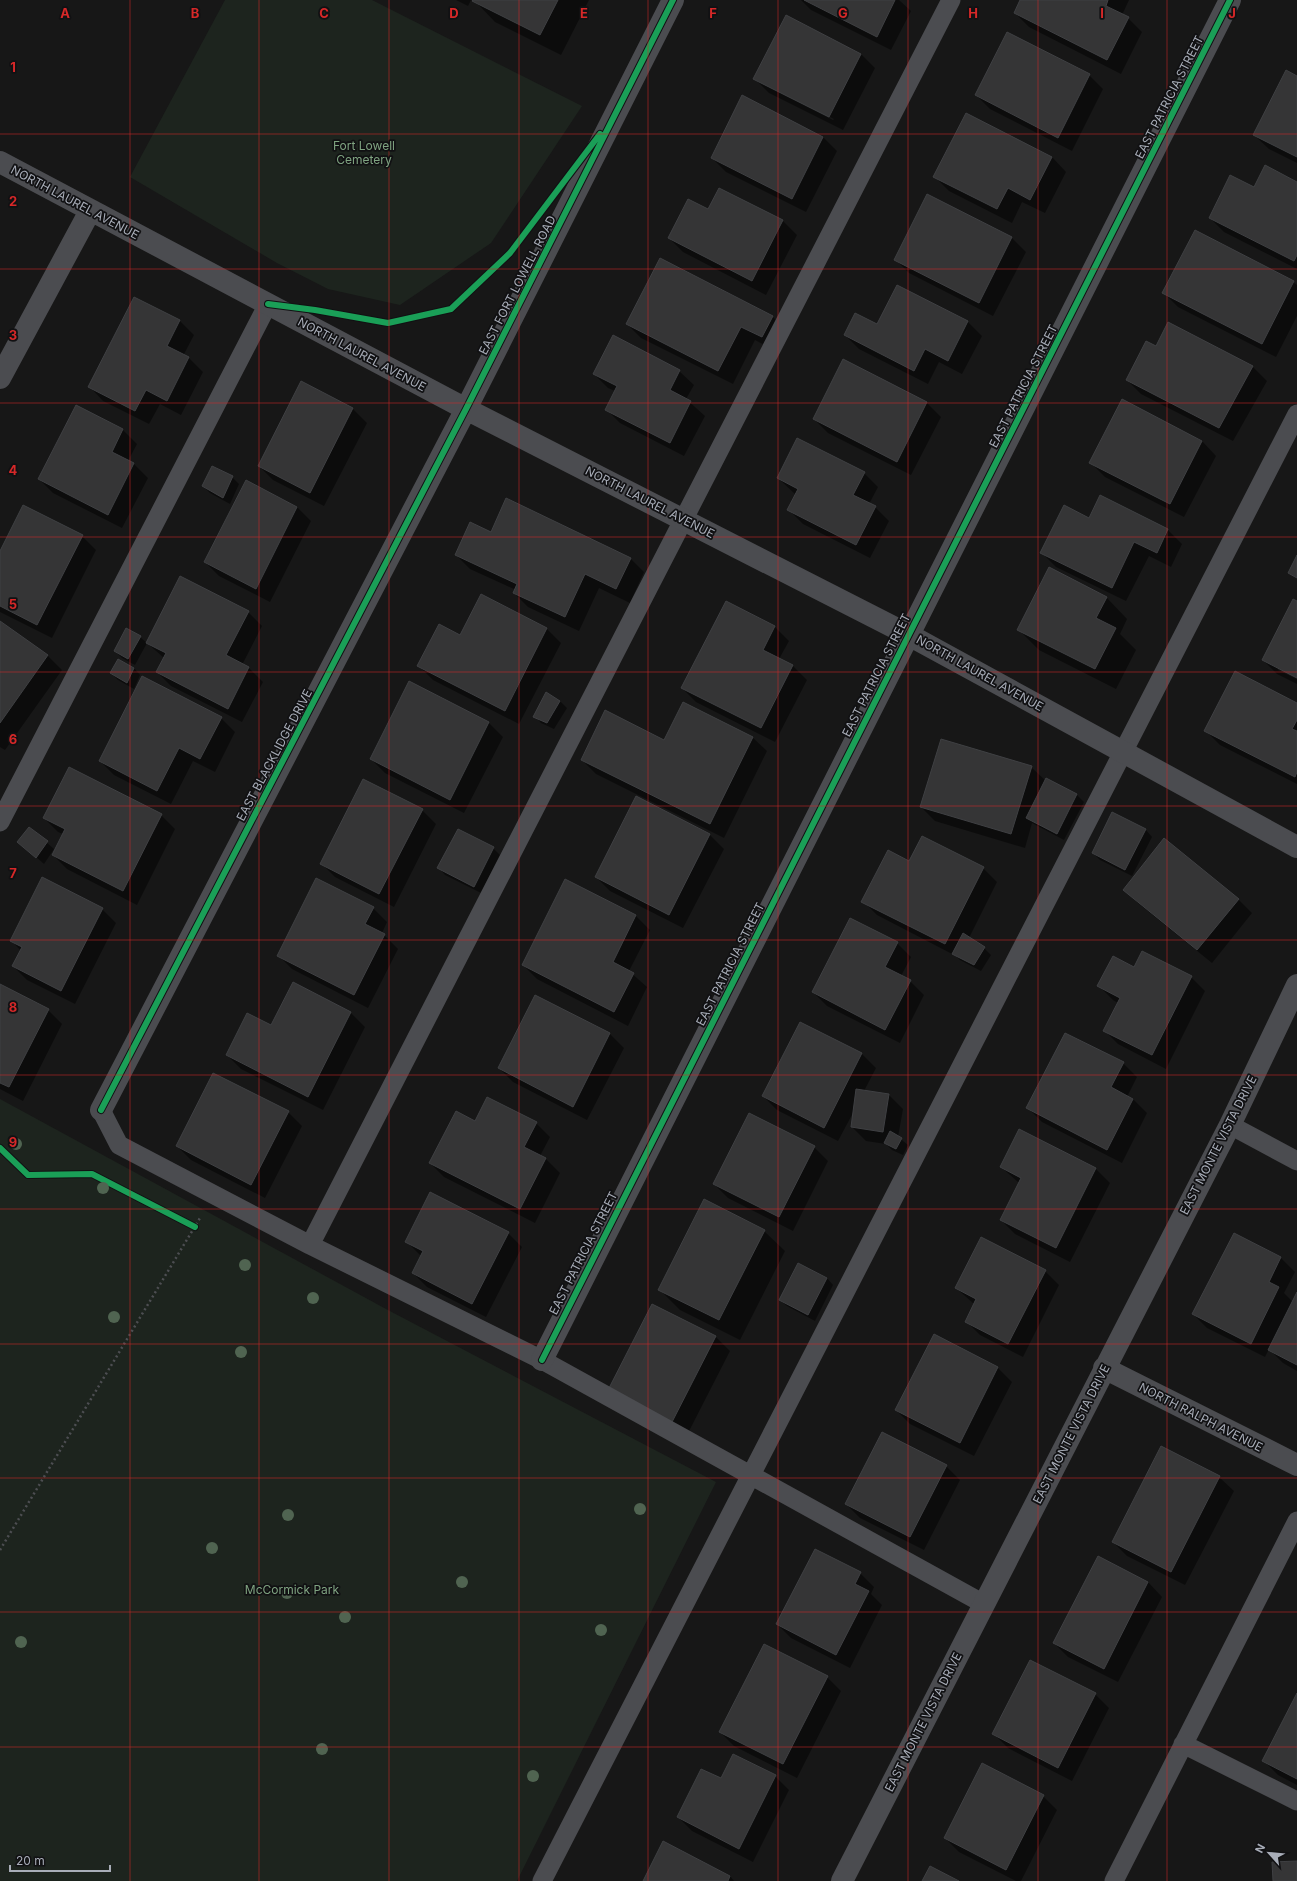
<svg xmlns="http://www.w3.org/2000/svg" width="1297" height="1881" viewBox="0 0 1297 1881" font-family="Inter,sans-serif">
<rect width="100%" height="100%" fill="#171717"/>
<path fill="#1d241e" d="M225,0H372L582,106L491,243L400,305L328,289L277,263L130,177Z
M0,1099L386,1309L716,1482L517,1881H0Z"/>
<path fill="#0007" fill-rule="evenodd" d="M456,0H471L468,6Z
M474,0H589L561,55L495,22Z
M801,0H899L911,11L891,50L811,10Z
M1021,0H1129L1122,15L1128,18L1142,32L1121,74L1029,27L1015,13Z
M861,54L875,68L843,130L769,93L755,79ZM770,86L834,119L833,120L770,88Z
M1089,75L1103,89L1072,151L990,109L976,95Z
M1297,77V163L1269,149L1254,135Z
M823,137L837,151L806,212L726,172L712,158Z
M1052,157L1066,172L1045,213L1022,202L1012,223L949,191L935,177Z
M1297,183V269L1224,232L1210,218Z
M720,189L783,221L797,235L766,295L683,252L669,238L709,210Z
M928,195L1012,238L1026,252L993,316L909,273L895,259Z
M1293,282L1297,285V316L1276,357L1178,307L1164,293Z
M898,287L968,322L982,336L962,374L939,362L928,384L859,349L845,335L878,326Z
M773,317L787,331L776,351L755,340L733,384L641,338L627,324Z
M180,321L194,335L183,356L189,358L203,372L181,415L160,404L149,424L103,401L89,386Z
M1156,347L1252,366L1267,381L1233,441L1141,394L1127,380Z
M843,360L927,403L941,417L911,475L828,433L814,419Z
M679,371L694,385L686,399L705,416L684,456L620,423L606,409L615,391L608,388L594,374Z
M301,383L353,409L367,423L324,506L273,480L259,466Z
M1122,401L1202,441L1216,456L1184,517L1105,477L1091,463Z
M76,406L123,430L137,444L128,461L134,464L148,478L122,528L53,493L39,479Z
M864,473L878,487L869,504L875,507L889,521L870,558L803,524L789,510L796,495L778,478Z
M232,477L239,484L230,504L210,493L203,486Z
M246,482L297,507L311,521L270,602L219,576L205,562Z
M1100,497L1168,530L1182,544L1171,567L1149,556L1126,601L1056,567L1042,553L1089,519Z
M82,536L96,550L52,638L0,612V553Z
M456,555L630,558L644,572L630,603L599,588L579,631L528,607L514,593L516,590L470,569Z
M481,596L547,629L561,643L519,724L433,680L419,666L461,636Z
M1107,598L1127,619L1120,634L1136,650L1116,689L1039,650L1018,629Z
M1297,603V677L1278,668V670L1297,679V684L1277,674L1263,660Z
M248,612L262,626L242,665L249,668L263,682L242,722L171,686L157,672L164,658L147,643Z
M0,622L48,656L62,670L5,750L0,747Z
M775,627L789,641L779,659L793,666L807,680L775,742L696,702L682,688Z
M140,637L147,643L135,665L122,658L115,651Z
M134,668L140,675L134,689L118,680L111,673Z
M410,683L489,723L503,737L464,813L385,773L371,759Z
M560,701L567,708L554,729L541,723L535,716Z
M1297,704V784L1220,745L1206,731Z
M221,718L235,732L215,772L193,761L171,804L114,775L100,761Z
M752,737L767,751L724,838L596,774L582,760L665,741Z
M1031,767L1046,781V779L1077,795L1084,802L1064,840L1032,823L1025,848L935,821L921,807Z
M636,797L710,835L724,849L683,928L610,891L596,877Z
M422,810L436,824L394,907L335,877L321,863Z
M1113,813L1146,830L1152,837L1132,876L1100,860L1093,853Z
M161,815L175,829L137,905L67,869L53,855L63,834L58,832L44,818Z
M30,828L54,849L44,864L26,848Z
M493,848L500,855L481,893L445,875L439,868Z
M910,862L983,868L997,882L969,938L984,948L991,955L981,971L960,960L956,956L877,915L863,901Z
M566,881L636,916L650,930L629,971L647,987L628,1026L537,979L523,965Z
M1124,889L1238,899L1252,913L1212,963L1138,903Z
M373,908L387,922L382,933L398,949L368,1008L292,969L278,955Z
M102,909L116,923L75,1004L27,980L13,966L21,951L11,940Z
M897,943L911,957L901,976L910,981L924,995L900,1043L827,1006L813,992Z
M1135,968L1191,977L1205,991L1166,1069L1118,1044L1104,1030L1118,1003L1113,1000L1099,986Z
M293,984L351,1013L365,1027L323,1110L241,1069L227,1055L272,1027Z
M0,986L48,1010L62,1024L23,1101L0,1089Z
M801,1023L862,1054L876,1068L864,1091L889,1095L903,1109L898,1137L908,1145L903,1155L892,1150L886,1144L866,1141L852,1127L854,1111L838,1141L777,1110L763,1096Z
M610,1034L624,1048L587,1120L513,1082L499,1068Z
M1123,1063L1137,1077L1127,1097L1133,1099L1147,1113L1122,1163L1042,1122L1028,1108Z
M288,1112L302,1126L265,1198L191,1160L177,1146Z
M475,1122L536,1123L550,1137L540,1156L546,1159L560,1173L535,1223L444,1177L430,1163Z
M1019,1130L1096,1169L1110,1183L1070,1262L1015,1234L1001,1220L1019,1183L1001,1167Z
M814,1147L828,1161L793,1231L728,1198L714,1184Z
M764,1231L785,1251L740,1340L680,1310L659,1289Z
M508,1233L522,1247L486,1317L427,1287L413,1273L421,1256L406,1241Z
M1281,1258L1295,1272L1284,1293L1293,1302L1297,1294V1371L1283,1363L1269,1349L1265,1357L1207,1328L1193,1314Z
M1045,1271L1059,1285L1023,1357L980,1335L966,1321L974,1304L956,1288Z
M827,1278L833,1285L815,1321L787,1306L780,1300Z
M653,1305L716,1337L730,1351L686,1437L623,1405Z
M934,1336L998,1368L1012,1382L974,1456L910,1424L896,1410Z
M946,1466L960,1480L924,1550L860,1518L846,1504Z
M1219,1477L1234,1491L1185,1585L1127,1556L1113,1542Z
M860,1573L874,1587L871,1594L882,1605L850,1668L791,1638L777,1624Z
M1148,1582L1162,1597L1118,1682L1068,1657L1054,1643Z
M827,1677L841,1691L797,1778L734,1746L720,1732Z
M1095,1694L1109,1708L1072,1781L1008,1748L994,1734Z
M1297,1695V1785L1278,1775L1264,1761Z
M775,1776L789,1790L753,1862L692,1831L678,1817L721,1780Z
M1043,1796L1057,1810L1021,1881H1016L959,1852L945,1838Z
M663,1843L730,1876L734,1881H644Z"/>
<path fill="#353536" stroke="#3f4043" d="M473,0H558L540,35L472,1Z
M804,0H895L877,37Z
M1020,0H1108L1106,6L1129,17L1107,60L1014,13Z
M786,15L861,54L829,117L753,79Z
M1007,32L1090,74L1058,138L975,95Z
M1286,70L1297,76V157L1253,135Z
M742,95L823,137L792,199L711,158Z
M966,113L1052,157L1030,200L1008,188L997,209L933,177Z
M1265,165L1297,182V255L1294,261L1209,218L1230,175L1254,187Z
M719,188L783,220L752,281L668,238L688,199L708,209Z
M927,194L1012,237L979,303L894,260Z
M1195,230L1294,281L1262,344L1162,293Z
M660,258L773,316L762,337L741,327L718,371L626,324Z
M897,285L968,321L948,361L925,349L914,371L844,335L855,313L877,324Z
M134,297L180,320L167,346L189,357L167,401L146,390L135,411L88,387Z
M1168,322L1253,366L1219,428L1126,380L1146,341L1156,346Z
M613,335L680,370L670,390L691,401L670,443L605,410L617,386L593,374Z
M843,359L927,402L897,462L813,419Z
M301,381L353,408L310,493L258,466Z
M1122,399L1202,441L1170,504L1089,463Z
M76,405L123,429L112,452L134,463L108,515L38,479Z
M797,438L865,472L853,495L876,506L856,545L787,510L798,489L777,478Z
M212,466L233,476L223,498L202,486Z
M246,480L297,507L256,589L204,562Z
M1100,495L1168,529L1157,553L1134,542L1112,588L1040,553L1064,505L1089,518Z
M506,498L631,558L616,589L585,574L565,617L513,593L517,584L455,555L470,522L491,532Z
M23,505L83,535L37,625L0,606V551Z
M1297,555V578L1288,573Z
M1049,567L1107,597L1096,618L1116,628L1095,669L1017,630Z
M180,576L249,611L226,655L249,667L228,709L156,672L166,653L146,643Z
M481,594L547,628L505,711L417,666L439,624L460,635Z
M1293,599L1297,601V678L1262,660Z
M726,601L775,626L763,650L793,665L761,728L681,688Z
M0,621L48,655L0,723Z
M126,628L141,636L128,659L114,651Z
M118,659L134,668L127,683L110,673Z
M1235,671L1297,703V720L1292,729L1297,731V772L1295,777L1204,731Z
M142,676L222,717L200,759L179,748L157,791L99,761Z
M409,681L489,722L450,800L370,759Z
M546,692L560,701L547,723L533,717Z
M683,702L753,737L710,824L581,760L605,710L664,740Z
M941,739L1032,766L1011,834L920,807Z
M69,767L162,814L123,891L52,855L65,829L43,818Z
M1046,778L1077,794L1057,834L1026,818Z
M363,779L423,809L379,894L320,864Z
M636,796L710,834L669,915L595,877Z
M1112,812L1146,829L1125,870L1092,853Z
M29,827L48,841L36,858L17,842Z
M458,829L494,847L474,887L437,868Z
M922,836L984,867L945,944L861,902L888,850L909,861Z
M1164,838L1239,899L1197,950L1123,890Z
M42,877L103,908L61,991L12,966L22,947L10,941Z
M316,878L374,907L365,924L385,934L354,995L277,956Z
M565,879L636,915L613,962L634,973L614,1012L522,965Z
M850,918L898,942L885,967L911,980L885,1030L812,992Z
M963,933L985,947L974,965L952,954Z
M1142,951L1192,976L1152,1055L1103,1031L1120,998L1097,986L1113,956L1134,967Z
M293,982L351,1012L308,1097L226,1055L247,1013L271,1025Z
M0,984L49,1009L9,1087L0,1083Z
M535,995L610,1033L573,1107L498,1068Z
M800,1022L862,1053L824,1128L762,1096Z
M1065,1033L1124,1062L1111,1087L1133,1099L1107,1150L1026,1108Z
M213,1073L289,1111L251,1185L176,1146Z
M856,1089L889,1094L883,1132L851,1127Z
M487,1097L537,1122L524,1147L546,1158L520,1209L429,1163L456,1111L475,1121Z
M749,1113L815,1146L779,1217L713,1184Z
M1019,1129L1096,1168L1056,1248L1000,1220L1021,1178L1000,1167Z
M890,1131L902,1138L896,1149L884,1143Z
M430,1192L509,1232L472,1304L412,1273L423,1251L405,1242Z
M704,1199L765,1230L719,1320L658,1290Z
M1234,1233L1281,1257L1269,1282L1279,1287L1251,1344L1192,1314Z
M981,1237L1046,1270L1008,1344L965,1322L976,1299L955,1288Z
M798,1263L827,1278L808,1315L779,1300Z
M1297,1292V1365L1268,1350Z
M652,1304L716,1336L671,1424L607,1392Z
M934,1334L998,1367L960,1443L895,1410Z
M882,1432L947,1465L910,1537L845,1504Z
M1161,1446L1220,1476L1171,1572L1112,1542Z
M815,1549L861,1572L855,1584L869,1591L836,1655L776,1624Z
M1098,1556L1148,1582L1104,1669L1053,1643Z
M764,1644L828,1676L783,1764L719,1732Z
M1030,1660L1096,1693L1058,1768L992,1734Z
M1297,1693V1779L1262,1761Z
M733,1754L776,1775L739,1849L677,1817L701,1769L721,1778Z
M982,1763L1044,1795L1006,1870L944,1838Z
M663,1841L730,1876L728,1881H643Z
M1297,1861V1881H1273L1272,1862Z
M930,1866L959,1881H922Z"/>
<g fill="none" stroke-linecap="round" stroke-linejoin="round">
<path stroke="#4d4e52" stroke-width="2.5" stroke-dasharray="2 3" stroke-linecap="butt" d="M0,1550L200,1218"/>
<path stroke="#4b4c50" stroke-width="19" d="M0,822L268,304
M101,1110L119,1145L310,1245L951,0
M1230,1125L1297,1161
M310,1245L542,1360L984,1604
M1183,1744L1297,1801
M542,1881L1297,414
M1114,1881L1297,1521"/>
<path stroke="#4b4c50" stroke-width="22" d="M0,162L466,409L909,635L1297,847
M0,378L90,211
M101,1110L466,409L673,0
M542,1360L1230,0
M1104,1368L1297,1465
M842,1881L1230,1125L1297,985"/>
<g stroke="#111113" stroke-width="8">
<path id="cycleway" d="M268,304L315,310L388,323L451,309L510,253L600,134
M101,1110L466,409L673,0
M0,1148L28,1175L92,1174L195,1227
M542,1360L1230,0"/>
</g>
<use href="#cycleway" stroke="#1a9f57" stroke-width="6"/>
</g>
<g fill="#506451">
<circle cx="16" cy="1144" r="6"/>
<circle cx="103" cy="1188" r="6"/>
<circle cx="245" cy="1265" r="6"/>
<circle cx="313" cy="1298" r="6"/>
<circle cx="114" cy="1317" r="6"/>
<circle cx="241" cy="1352" r="6"/>
<circle cx="640" cy="1509" r="6"/>
<circle cx="288" cy="1515" r="6"/>
<circle cx="212" cy="1548" r="6"/>
<circle cx="462" cy="1582" r="6"/>
<circle cx="287" cy="1593" r="6"/>
<circle cx="345" cy="1617" r="6"/>
<circle cx="601" cy="1630" r="6"/>
<circle cx="21" cy="1642" r="6"/>
<circle cx="322" cy="1749" r="6"/>
<circle cx="533" cy="1776" r="6"/>
</g>
<path fill="none" stroke="#d62828" stroke-width="1" stroke-opacity="0.55" d="M130,0V1881M259,0V1881M389,0V1881M519,0V1881M648,0V1881M778,0V1881M908,0V1881M1038,0V1881M1167,0V1881M0,134H1297M0,269H1297M0,403H1297M0,537H1297M0,672H1297M0,806H1297M0,940H1297M0,1075H1297M0,1209H1297M0,1344H1297M0,1478H1297M0,1612H1297M0,1747H1297"/>
<g text-anchor="middle" dominant-baseline="central" stroke-width="3.5" stroke-linejoin="round" paint-order="stroke">
<g font-size="12" fill="#a8adb8" stroke="#111113">
<text transform="translate(1169 97) rotate(-63)">EAST PATRICIA STREET</text>
<text transform="translate(75 202) rotate(28)">NORTH LAUREL AVENUE</text>
<text transform="translate(517 285) rotate(-63)">EAST FORT LOWELL ROAD</text>
<text transform="translate(362 354) rotate(28)">NORTH LAUREL AVENUE</text>
<text transform="translate(1023 386) rotate(-63)">EAST PATRICIA STREET</text>
<text transform="translate(650 502) rotate(27)">NORTH LAUREL AVENUE</text>
<text transform="translate(980 673) rotate(29)">NORTH LAUREL AVENUE</text>
<text transform="translate(876 675) rotate(-63)">EAST PATRICIA STREET</text>
<text transform="translate(274 755) rotate(-62)">EAST BLACKLIDGE DRIVE</text>
<text transform="translate(730 964) rotate(-63)">EAST PATRICIA STREET</text>
<text transform="translate(1218 1145) rotate(-63)">EAST MONTE VISTA DRIVE</text>
<text transform="translate(583 1253) rotate(-63)">EAST PATRICIA STREET</text>
<text transform="translate(1201 1417) rotate(27)">NORTH RALPH AVENUE</text>
<text transform="translate(1071 1434) rotate(-63)">EAST MONTE VISTA DRIVE</text>
<text transform="translate(923 1722) rotate(-63)">EAST MONTE VISTA DRIVE</text>
</g>
<g font-size="12" fill="#7fa381" stroke="#111113">
<text x="364" y="145">Fort Lowell<tspan x="364" dy="14">Cemetery</tspan></text>
<text x="292" y="1589">McCormick Park</text>
</g>
</g>
<g font-size="13" text-anchor="middle" font-weight="bold" fill="#d62828" stroke="#111113" stroke-width="3.5" stroke-linejoin="round" paint-order="stroke">
<text x="65" y="18">A</text>
<text x="195" y="18">B</text>
<text x="324" y="18">C</text>
<text x="454" y="18">D</text>
<text x="584" y="18">E</text>
<text x="713" y="18">F</text>
<text x="843" y="18">G</text>
<text x="973" y="18">H</text>
<text x="1102" y="18">I</text>
<text x="1232" y="18">J</text>
<text x="13" y="72">1</text>
<text x="13" y="206">2</text>
<text x="13" y="340">3</text>
<text x="13" y="475">4</text>
<text x="13" y="609">5</text>
<text x="13" y="744">6</text>
<text x="13" y="878">7</text>
<text x="13" y="1012">8</text>
<text x="13" y="1147">9</text>
</g>
<g transform="translate(1269 1853) rotate(297)" stroke="#111113" stroke-width="3" paint-order="stroke">
<path d="M0-3L7 15L0 10L-7 15Z" fill="#a8adb8"/>
<text y="-6" font-size="11" font-weight="bold" text-anchor="middle" fill="#a8adb8">N</text>
</g>
<path d="M10 1865v6h100v-6" fill="none" stroke="#a8adb8" stroke-width="2"/>
<text x="16" y="1865" font-size="12" fill="#a8adb8" stroke="#111113" stroke-width="3" paint-order="stroke">20 m</text>
</svg>
